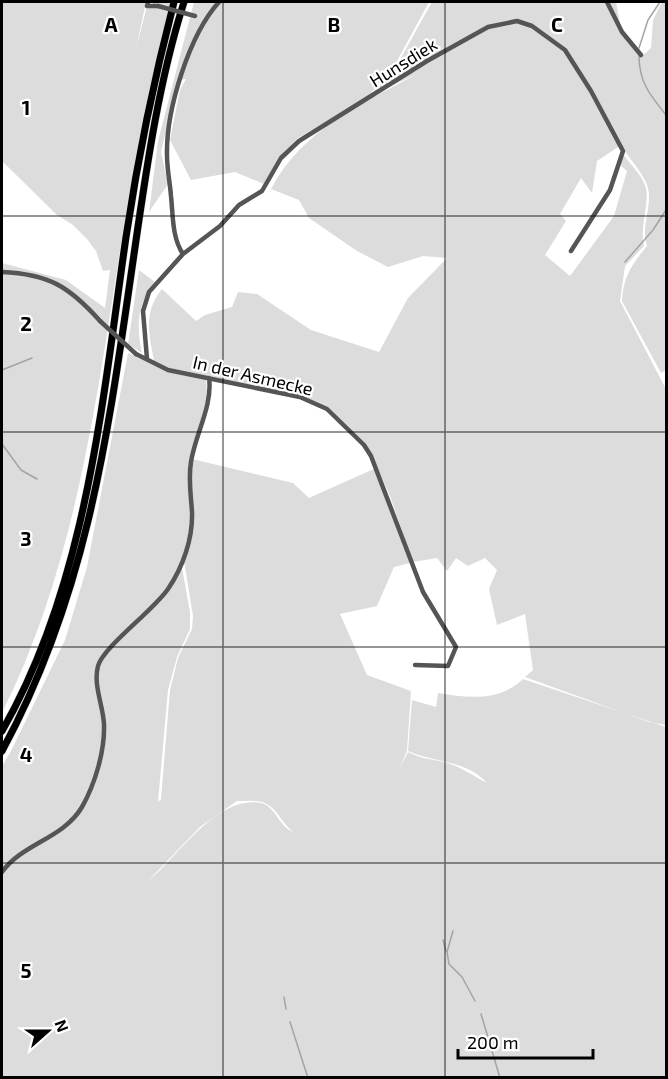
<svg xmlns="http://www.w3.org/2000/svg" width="668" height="1079" viewBox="0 0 668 1079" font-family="'Exo 2',sans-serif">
<rect width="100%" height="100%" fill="#fff"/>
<path fill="#dcdcdc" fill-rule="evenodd" d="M2,2H146L136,49L147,6L153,7V2H171C156,68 140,134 128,201C99,375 82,552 2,713V263L66,280L105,308L110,270L103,271L96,251L87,239L73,225L57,215L2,161Z
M194,2H429L397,61L367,98L298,138L282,154L264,184L235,172L191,180L170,140L180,90L186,79L178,80L161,152L168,184L149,212L158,141Z
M432,2H616L621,29L642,56L651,48L653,20L662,2H666V370L661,373L622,301C623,277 632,264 647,246C640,226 654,204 647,185C643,173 628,157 621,145L597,161L592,193L581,178L560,214L566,221L545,255L570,276L614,216L627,171L620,165L623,154C630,164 641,174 645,185C651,200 639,227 644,246L625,266L620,301L666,389V725L649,722L525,677L533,670L525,614L497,625L489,589L497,570L485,558L468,566L456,558L447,571L437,558L413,562L390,496L372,455L329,408L300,396L169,368L154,361C149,334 143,312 162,289L196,321L205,315L232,307L238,292L257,294L311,330L379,352L408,298L447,258L423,256L388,267L357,251L309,218L299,200L271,189C302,130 361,104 417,74L371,95L398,63Z
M139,270L155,282C137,303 136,327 142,353L128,344Z
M128,353L168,371L206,379L207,397L190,459V528L181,562L190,612V629L177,657L168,690L158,802L161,799L170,690L178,658L192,629L193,616L184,561L193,528L190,479L192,459L293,483L309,498L376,468L410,563L394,567L377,606L340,614L367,675L411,691L407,751L399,769L408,752C421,759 431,759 444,762C460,766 473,776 487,783C467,760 434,763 408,751L412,700L436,707L438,693C469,698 498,702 523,679L666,727V1077L2,1078V766L10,753L65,640L87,567ZM237,801C245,801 255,800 262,802C277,806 282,825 294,832C279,828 276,806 261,803C217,794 177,858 147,882L200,827Z"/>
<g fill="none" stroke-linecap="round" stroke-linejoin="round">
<path stroke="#a3a3a3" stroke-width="1.5" d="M639,48L648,20L660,2
M639,56C639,82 650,95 666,115
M625,262L653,230L666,210
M2,370L32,358
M2,444L21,470L37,479
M453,931L447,952L449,964L462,977L475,1001
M443,940L446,951
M284,997L286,1009
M481,1014L500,1078
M290,1022L308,1078"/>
<g stroke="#dbdbdb" stroke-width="8">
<path id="highway" d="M2,731C87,583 102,403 126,237C138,157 154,79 174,2
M2,751C86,596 107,441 132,268C145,179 157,87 184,2"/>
</g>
<path stroke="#555" stroke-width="4.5" d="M148,2L147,6H158
M607,2L622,32L641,55
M183,254C172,238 173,215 171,196C170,183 167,169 167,155C166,110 189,35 219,2
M2,272C48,274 69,286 100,321
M136,354L168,370L300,397L327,409L364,445L371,456L423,592L456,647L448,666L415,665
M147,359L143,311L149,292L183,254L220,226L239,205L262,191L281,158L299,141L427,61L488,27L517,21L532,26L565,50L591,91L623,151L610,190L571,251
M2,872C23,843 63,839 82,807C95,784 105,751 104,724C103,705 93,685 98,666C103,647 153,611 168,589C183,567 193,538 192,512C191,495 188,479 191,462C195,435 213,405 209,378"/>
<use href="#highway" stroke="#000" stroke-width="7"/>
<path stroke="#555" stroke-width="4.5" d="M158,6L195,16
M100,321L136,354"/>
</g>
<path fill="none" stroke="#000" stroke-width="1.5" stroke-opacity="0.55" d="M223,2V1078M445,2V1078M2,216H666M2,432H666M2,647H666M2,863H666"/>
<g text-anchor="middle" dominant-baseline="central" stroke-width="4.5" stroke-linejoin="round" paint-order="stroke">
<g font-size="18" fill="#000" stroke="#fff">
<text transform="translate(403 62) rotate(-32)">Hunsdiek</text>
<text transform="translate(253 375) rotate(13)">In der Asmecke</text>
</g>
</g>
<g font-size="20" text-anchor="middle" font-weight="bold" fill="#000" stroke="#fff" stroke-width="4.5" stroke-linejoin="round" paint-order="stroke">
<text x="111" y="32">A</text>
<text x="334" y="32">B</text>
<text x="557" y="32">C</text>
<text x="26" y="115">1</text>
<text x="26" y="331">2</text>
<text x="26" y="546">3</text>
<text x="26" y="762">4</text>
<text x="26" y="978">5</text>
</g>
<rect width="668" height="1079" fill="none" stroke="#000000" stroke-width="6"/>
<g transform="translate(48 1031) rotate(69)" stroke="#ffffff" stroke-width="4.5" paint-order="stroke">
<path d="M0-4.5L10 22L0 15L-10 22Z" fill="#000000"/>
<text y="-9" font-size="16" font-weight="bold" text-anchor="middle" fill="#000000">N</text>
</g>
<path d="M458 1049v9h135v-9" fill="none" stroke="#000000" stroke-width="3"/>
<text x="467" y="1049" font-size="18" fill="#000000" stroke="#ffffff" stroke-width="4.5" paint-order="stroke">200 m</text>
</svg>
